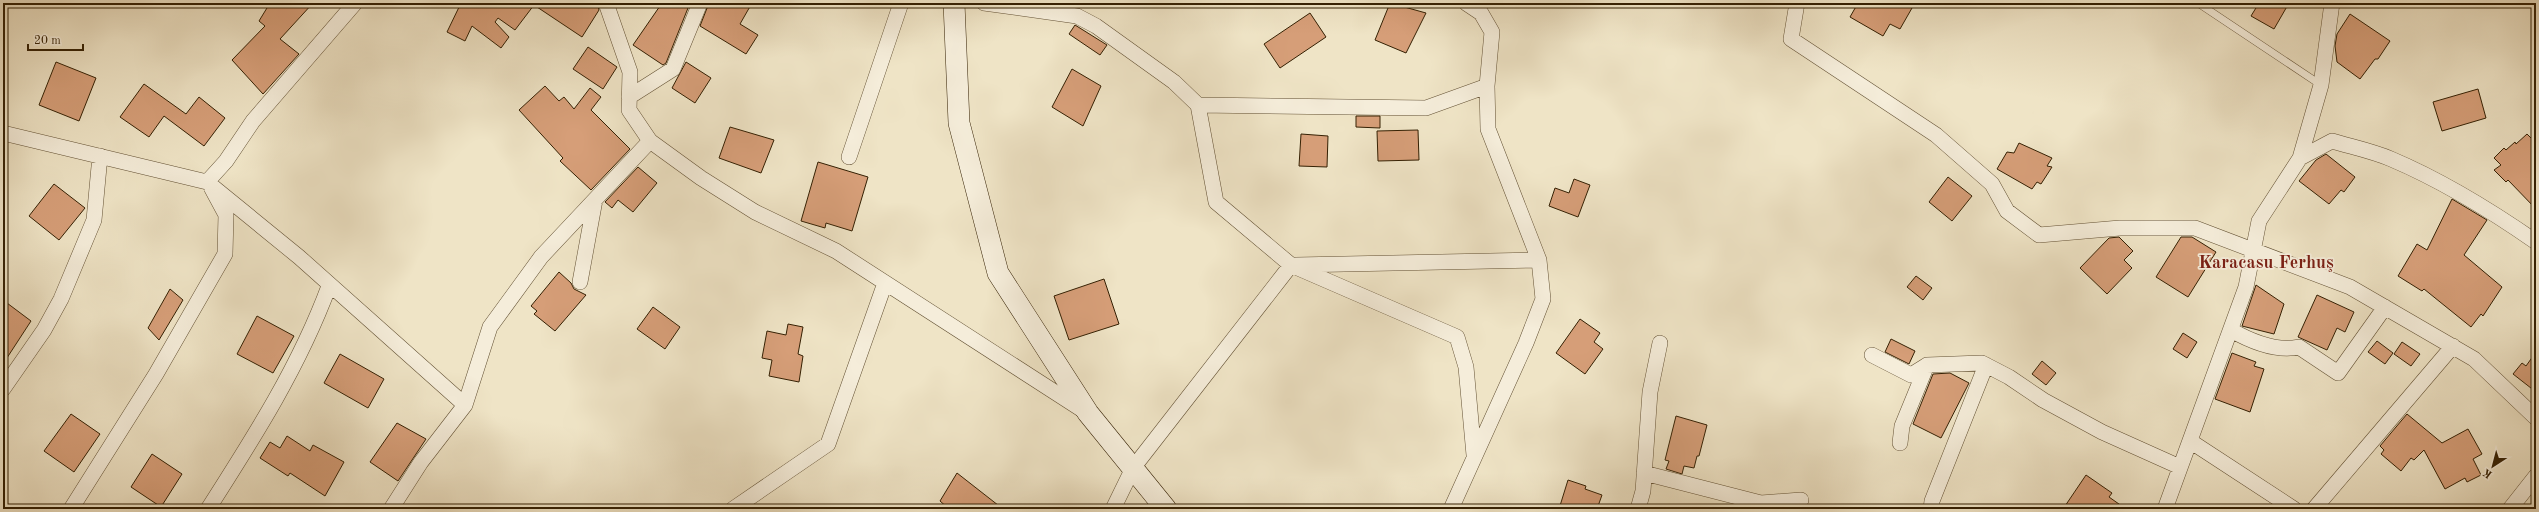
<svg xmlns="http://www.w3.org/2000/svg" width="2539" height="512" viewBox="0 0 2539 512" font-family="'Old Standard TT',serif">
<rect width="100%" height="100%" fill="#efe4c6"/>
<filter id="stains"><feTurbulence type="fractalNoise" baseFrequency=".005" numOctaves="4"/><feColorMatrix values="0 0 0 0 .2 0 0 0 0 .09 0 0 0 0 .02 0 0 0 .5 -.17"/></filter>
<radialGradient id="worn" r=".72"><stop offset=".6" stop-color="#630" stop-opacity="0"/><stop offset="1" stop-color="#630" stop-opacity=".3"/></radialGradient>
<path fill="#d69e78" stroke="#342003" d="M270,3H313L280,39L299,54L263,94L232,60L265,26L259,21Z
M461,3H597L599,10L582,37L534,5L515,30L498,18L495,22L509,37L501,48L472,26L465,41L447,32Z
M662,3H690L666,63L663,65L633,45Z
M709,3H752L740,24L758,35L746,54L700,26Z
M1390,3L1426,13L1406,53L1375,40Z
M1858,3H1903L1912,8L1900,29L1890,24L1883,36L1850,17Z
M2259,3H2289L2274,29L2251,16Z
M1310,13L1326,37L1280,68L1264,44Z
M2350,14L2390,41L2378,59H2375L2360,79L2337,62L2335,46L2337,34Z
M1075,25L1107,45L1100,55L1069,34Z
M588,47L617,67L603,89L573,69Z
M56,62L96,78L79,121L39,105Z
M686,62L711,78L695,103L672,88Z
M1072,69L1101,86L1083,126L1052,107Z
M144,84L186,114L199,97L225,118L204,146L164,116L149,137L120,117Z
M545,86L559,101L564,97L574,109L590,88L601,97L591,110L630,149L591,190L560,161L563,158L519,110Z
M2478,89L2486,118L2442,131L2433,102Z
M1356,116H1380V128L1356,127Z
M730,127L774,140L761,173L719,158Z
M1418,130L1419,160L1378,161L1377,131Z
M1301,134L1328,136L1327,167L1299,166Z
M2527,134L2536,143V209L2508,180L2506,182L2494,170L2501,165L2494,158L2504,148L2506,150L2515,142L2516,144Z
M2019,143L2052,158L2047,166L2052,167L2041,184L2037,182L2032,189L1997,169L2007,152L2014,153Z
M2326,154L2355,177L2344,192L2341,190L2329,204L2299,181L2316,160Z
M818,162L868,177L852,231L826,223L825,228L801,221Z
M638,167L657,183L633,212L618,200L612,208L605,202Z
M1948,177L1972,196L1952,221L1929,202Z
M1574,179L1590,185L1578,217L1549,206L1555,188L1569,193Z
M54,184L85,208L59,240L29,216Z
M2452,199L2487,220L2464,255L2502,287L2483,316L2481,314L2471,327L2424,289L2422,291L2398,276L2417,244L2427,250Z
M2119,237L2133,251L2124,260L2132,268L2107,294L2080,268L2109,238Z
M2181,237H2192L2216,252L2188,297L2156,277Z
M559,272L571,283L574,289L586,295L555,331L534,314L537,311L531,306Z
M1916,276L1932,288L1923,300L1907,287Z
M1104,279L1119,324L1069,340L1054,296Z
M2256,285L2284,304L2274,334L2242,326Z
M170,289L183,300L159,340L148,328Z
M2317,295L2354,312L2345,332L2337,328L2327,350L2298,337Z
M3,300L31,321L3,364Z
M653,307L680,327L665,349L637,329Z
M257,316L294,336L273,373L237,354Z
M1580,319L1600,333L1594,342L1603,349L1585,374L1556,353Z
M788,324L803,327L798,354L803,356L799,382L769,376L772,360L762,358L767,331L786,335Z
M2183,333L2197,342L2187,358L2173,349Z
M1891,339L1915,351L1909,364L1885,352Z
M2377,341L2393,353L2385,364L2368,352Z
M2402,342L2420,354L2411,366L2394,354Z
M2536,352V392L2513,374L2522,363L2526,366Z
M2232,353L2256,362L2254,366L2264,369L2250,412L2215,399Z
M340,354L384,379L368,408L324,383Z
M2042,361L2056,373L2046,385L2032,374Z
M1950,373L1969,383L1941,438L1913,424L1933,374Z
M71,414L100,434L74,472L44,451Z
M2407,414L2442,443L2468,429L2482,454L2473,459L2481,475L2467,482L2465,478L2445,489L2424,450L2414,460L2411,458L2401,471L2381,454L2384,450L2380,446Z
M1676,416L1707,425L1699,456H1697L1694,468L1684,466L1682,474L1666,469L1669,461L1665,460Z
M397,423L426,439L398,481L370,462Z
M287,436L310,451L313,445L344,462L325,496L290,473L288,476L260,458L270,442L280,448Z
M152,454L182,474L161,507L131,487Z
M957,473L1003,509H949L940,501Z
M2086,475L2112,493L2109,497L2126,509H2063Z
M1568,480L1586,486L1585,489L1602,495L1597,509H1559Z"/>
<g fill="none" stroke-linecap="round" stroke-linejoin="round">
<g stroke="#635134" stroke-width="8">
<path id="service" d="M2198,3L2321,85"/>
</g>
<g stroke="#635134" stroke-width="16">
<path id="minor" d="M606,3L630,72L629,110L650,141L701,178L755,212L836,251L1084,411
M984,3L1077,16L1096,26L1174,82L1198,105L1426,108L1487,86
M1797,3L1791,39L1936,135L1992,184L2007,211L2039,235L2120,228H2195L2350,287L2474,359L2536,418
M629,97L673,69L700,3
M1198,105L1216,202L1291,265L1457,337L1466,367L1474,455
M3,133L207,182L299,257L465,405
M849,157L901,3
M2300,158L2321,85L2332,3
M207,182L226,161L253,121L355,3
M1296,265L1539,260
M580,282L595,200
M2231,330C2252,342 2276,352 2299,347L2338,373L2385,307
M1872,355L1911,375L1927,365L1982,363L2009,377L2043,400L2102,432L2180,467
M3,389L44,330L61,299L94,220L100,156
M2190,441L2294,509
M1900,443L1902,426L1927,365
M1644,473L1761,503L1801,500
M71,509L156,374L225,254L226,215L212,189
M208,509C254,437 299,367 329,286
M391,509L421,462L465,405L490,327L541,257L650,141
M733,509L828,444L885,283
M1113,509L1133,468L1291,265
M1451,509L1526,343L1543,299L1539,260L1488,129L1487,86L1492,32L1481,13L1466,3
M1638,509L1643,491L1650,392L1660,343
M1931,509L1932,501L1986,365
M2165,509L2246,287L2259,221L2300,158L2332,141C2352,147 2372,151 2391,159C2443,181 2490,210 2536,242
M2314,509L2453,346
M2510,509L2536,476"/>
</g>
<g stroke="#342003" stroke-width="22">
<path id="secondary" d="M954,3L959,123L998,273L1088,413L1166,509"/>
</g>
<use href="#service" stroke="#f5edda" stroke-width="7"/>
<use href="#minor" stroke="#f5edda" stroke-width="15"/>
<use href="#secondary" stroke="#f5edda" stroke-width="21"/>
</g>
<g text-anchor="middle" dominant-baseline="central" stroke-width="3.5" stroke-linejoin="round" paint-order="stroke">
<g font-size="18" font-weight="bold" fill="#7a1f14" stroke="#f5edda">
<text x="2266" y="263">Karacasu Ferhuş</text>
</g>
</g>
<rect width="2539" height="512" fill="none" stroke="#efe4c6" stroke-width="16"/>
<rect x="4" y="4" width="2531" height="504" fill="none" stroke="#342003" stroke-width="2"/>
<rect x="8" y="8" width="2523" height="496" fill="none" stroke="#342003"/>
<g transform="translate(2493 466) rotate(216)" stroke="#f5edda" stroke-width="3" paint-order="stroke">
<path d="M0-3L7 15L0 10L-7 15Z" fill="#342003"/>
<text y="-6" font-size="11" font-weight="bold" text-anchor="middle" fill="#342003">K</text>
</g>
<path d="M28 44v6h55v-6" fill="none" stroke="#342003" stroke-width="2"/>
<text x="34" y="44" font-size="12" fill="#342003" stroke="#f5edda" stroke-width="3" paint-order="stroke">20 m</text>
<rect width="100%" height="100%" filter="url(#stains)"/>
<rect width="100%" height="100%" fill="url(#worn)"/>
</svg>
